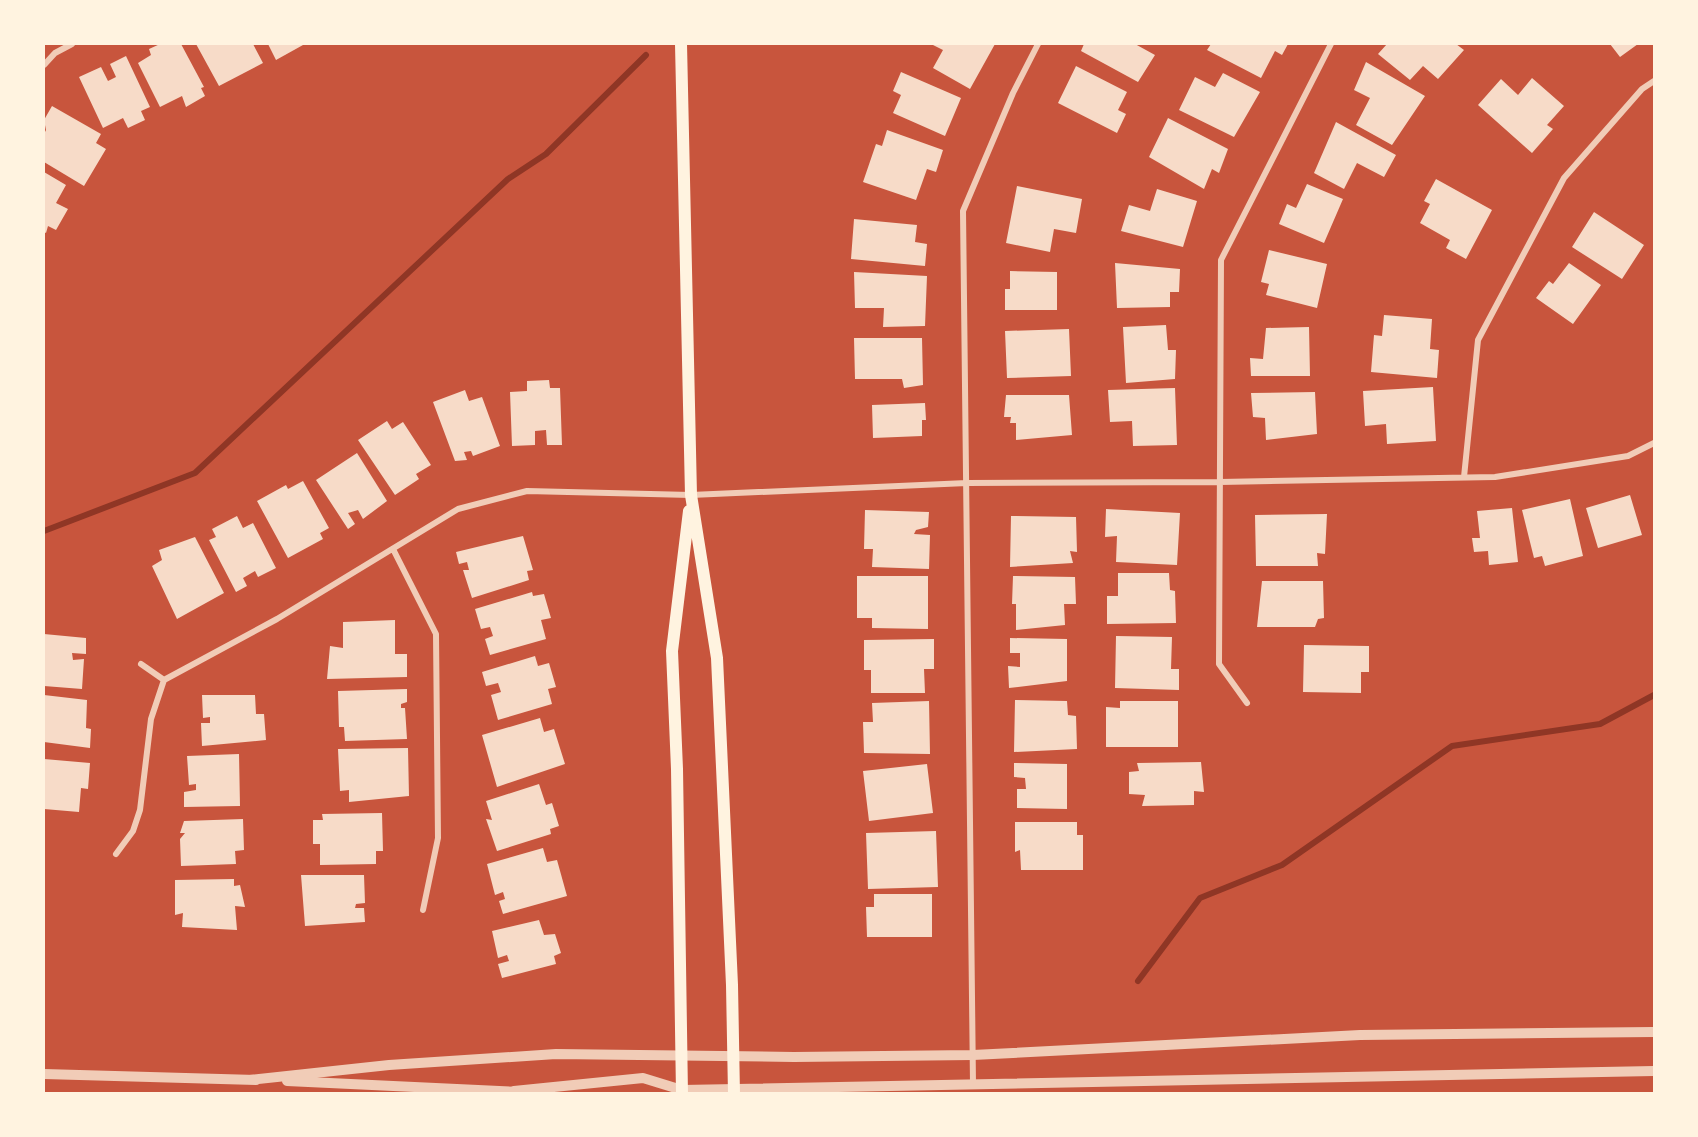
<svg xmlns="http://www.w3.org/2000/svg" width="1698" height="1137" viewBox="0 0 1698 1137" font-family="'Roboto Condensed',sans-serif">
<rect width="100%" height="100%" fill="#c8553d"/>
<g fill="none" stroke-linecap="round" stroke-linejoin="round">
<path stroke="#8f3625" stroke-width="6" d="M44,531L195,473L508,179L546,154L646,55
M1138,981L1200,898L1282,865L1452,746L1600,724L1654,695"/>
</g>
<path fill="#f7dbc8" d="M160,44H181L204,87L201,88L205,96L186,107L182,96L160,107L138,63L151,55L149,49Z
M196,44H253L263,63L219,86Z
M268,44H302L303,45L276,60Z
M931,44H995L970,89L933,68L943,50Z
M1084,44H1135L1155,55L1138,82L1081,51Z
M1211,44H1288L1282,55L1275,51L1261,78L1207,50Z
M1387,44H1456L1464,50L1438,79L1423,66L1410,80L1378,54Z
M1610,44H1638L1620,57Z
M126,56L150,107L141,111L145,120L128,128L123,118L103,128L79,77L101,67L108,81L116,77L110,64Z
M1366,62L1425,96L1392,145L1356,125L1370,98L1354,90Z
M1076,66L1127,92L1118,110L1126,114L1117,133L1058,103Z
M901,72L961,98L945,136L893,113L901,95L893,91Z
M1223,73L1260,92L1234,137L1179,110L1195,77L1215,87Z
M1532,78L1564,106L1547,125L1553,129L1532,153L1478,105L1501,79L1518,95Z
M52,106L101,134L96,143L106,149L84,186L44,162V134L46,130L44,120Z
M1168,118L1228,149L1219,173L1212,169L1204,189L1149,157Z
M1336,122L1396,155L1384,177L1357,163L1344,189L1314,173Z
M887,130L943,150L936,172L927,169L916,200L863,182L876,144L882,146Z
M44,172L66,185L56,203L68,209L56,230L48,226L46,233L44,232Z
M1436,179L1492,210L1466,259L1446,248L1450,240L1420,223L1430,204L1424,201Z
M1307,184L1343,199L1324,243L1279,224L1287,204L1296,208Z
M1017,186L1082,199L1076,233L1054,229L1050,252L1006,243Z
M1157,189L1197,201L1183,247L1121,231L1129,205L1150,211Z
M1594,212L1644,245L1622,279L1572,247Z
M854,219L917,225L915,242L927,244L925,266L851,259Z
M1269,250L1327,264L1317,308L1266,295L1269,284L1261,282Z
M1115,263L1180,269L1179,292H1170V307L1117,308Z
M1569,263L1601,285L1573,324L1536,298L1549,281L1553,284Z
M1010,271L1057,272V310H1005V289H1010Z
M854,272L927,276L925,326L883,327L884,308H855Z
M1384,315L1432,319L1430,349L1439,350L1437,378L1371,372L1374,335L1382,336Z
M1166,325L1168,350H1176L1175,379L1126,383L1123,327Z
M1309,327L1310,376H1251L1250,358L1263,359L1266,328Z
M1069,329L1071,376L1007,378L1005,331Z
M854,338H922L923,385L904,388L902,379H855Z
M549,380L550,388H560L562,445H547L546,430L535,431V445L512,446L510,392L527,391V381Z
M1433,387L1436,441L1387,444L1386,424L1365,426L1363,391Z
M1175,388L1177,445L1133,446L1132,421L1110,422L1108,390Z
M465,390L469,401L482,397L500,446L473,456L471,451L464,452L467,460L455,461L433,402Z
M1315,392L1317,434L1266,440L1265,418L1253,417L1251,393Z
M1006,395H1069L1072,435L1016,440V423H1010L1011,417H1004Z
M925,403L926,420H922V436L873,438L872,405Z
M387,421L392,429L403,422L431,465L416,474L419,479L395,495L358,440Z
M357,453L387,501L363,519L358,510L348,513L355,524L348,529L316,480Z
M303,481L329,528L320,533L323,539L288,558L257,501L286,485L288,489Z
M1630,495L1642,535L1598,548L1586,508Z
M1570,499L1583,556L1545,566L1542,556L1534,558L1522,510Z
M1512,508L1518,562L1489,565L1488,551L1474,552L1472,538H1480L1477,511Z
M1106,509L1180,513L1177,565L1116,562L1117,536L1105,537Z
M865,510L929,512L928,527L916,530L914,534L930,535L929,569L872,567L873,549H864Z
M1327,514L1325,554L1317,553L1318,566H1256L1255,515Z
M237,516L243,528L253,523L276,568L258,577L255,571L243,578L247,586L236,592L209,540L216,537L212,529Z
M1011,516L1076,517L1077,552L1070,551L1073,563L1010,567Z
M523,536L533,570L527,571L529,580L472,598L463,570H469L467,562L459,564L456,552Z
M195,537L224,593L177,619L152,566L162,560L159,550Z
M1118,573H1169L1170,590L1175,591L1176,623L1107,624V596H1118Z
M857,576H928V629L872,628V618H857Z
M1013,576L1075,577L1076,604H1064L1065,625L1016,630V604H1012Z
M1262,581H1323L1324,618L1318,619L1315,627H1257Z
M532,592L533,596L544,594L551,618L541,620L546,639L490,655L485,639L493,636L490,627L481,629L475,609Z
M395,620V654H407V677L327,679L330,646L343,648V622Z
M44,634L86,638V654L72,653L73,660L84,659L82,689L44,686Z
M1116,636L1172,637L1171,669H1179V690L1115,688Z
M1010,638L1067,639V681L1009,688L1008,666L1020,667V653H1010Z
M934,639V669H924L925,693H871V670H864V640Z
M1304,645L1369,646V672H1361V693L1303,692Z
M535,656L538,666L549,663L556,687L548,689L552,704L498,720L491,695L501,692L498,683L486,686L482,672Z
M407,689V702L401,704V708H405L407,739L345,741L344,727H339L338,691Z
M44,695L87,700L86,728L91,729L90,748L44,742Z
M202,695H255L256,714H264L266,740L202,746L201,723H210V717L203,718Z
M1015,700L1067,701L1068,715L1076,716L1077,749L1014,752Z
M929,701L930,754L864,753L863,722H873L872,703Z
M1120,701H1178V747H1106V707L1120,708Z
M540,718L544,732L554,729L565,764L497,787L482,735Z
M408,748L409,796L349,802V790L340,791L338,749Z
M239,754L240,806L184,807V792L196,790V784L189,785L187,756Z
M44,759L90,763L88,789L81,788L79,812L44,809Z
M1201,762L1204,792L1194,791V805L1142,806L1145,795L1129,794V772L1139,771L1137,763Z
M1014,763L1067,764V809L1017,808V789H1026L1025,778L1014,777Z
M927,764L933,813L869,821L863,771Z
M539,784L546,805L552,803L559,826L550,829L551,834L497,851L486,819L492,820L486,801Z
M382,813L383,851H376V864L320,865V844H313V820H323L322,814Z
M243,819L244,850L235,851L236,864L181,866L180,839L185,833H180L184,821Z
M1015,822H1077V835H1083V870H1021L1020,850L1015,852Z
M936,831L938,887L868,889L866,833Z
M543,848L547,862L557,860L567,896L503,914L499,901L505,899L503,892L495,895L487,864Z
M301,875H364L365,903L356,904L355,908H364L365,922L305,926Z
M234,879V886L240,885L245,907L235,906L237,930L182,927L183,913L175,915V880Z
M874,894H932V937H867L866,907H874Z
M539,920L544,935L555,934L561,953L554,956L556,964L502,978L498,964L509,961L507,955L498,958L492,931Z"/>
<g fill="none" stroke-linecap="round" stroke-linejoin="round">
<path stroke="#f1ccb7" stroke-width="6" d="M44,65L55,53L72,44
M1464,477L1478,340L1564,178L1642,89L1654,81
M393,549L436,634L438,838L423,910
M141,664L164,680
M1247,703L1219,664L1221,260L1331,44
M116,854L133,831L140,810L151,719L164,680L277,619L458,509L527,491L691,495L967,483L1220,482L1495,477L1628,456L1654,443
M973,1084L963,211L1013,93L1038,44"/>
<path stroke="#f1ccb7" stroke-width="10" d="M44,1074L256,1080
M250,1080L389,1065L556,1054L794,1057L973,1055L1360,1035L1654,1032
M287,1081L520,1092
M514,1091L643,1078L682,1090L1654,1071"/>
<path stroke="#fff3e0" stroke-width="12" d="M681,44L691,495L717,658L732,985L734,1094
M682,1094L677,769L672,651L689,511"/>
</g>
<rect width="1698" height="1137" fill="none" stroke="#fff3e0" stroke-width="90"/>
</svg>
